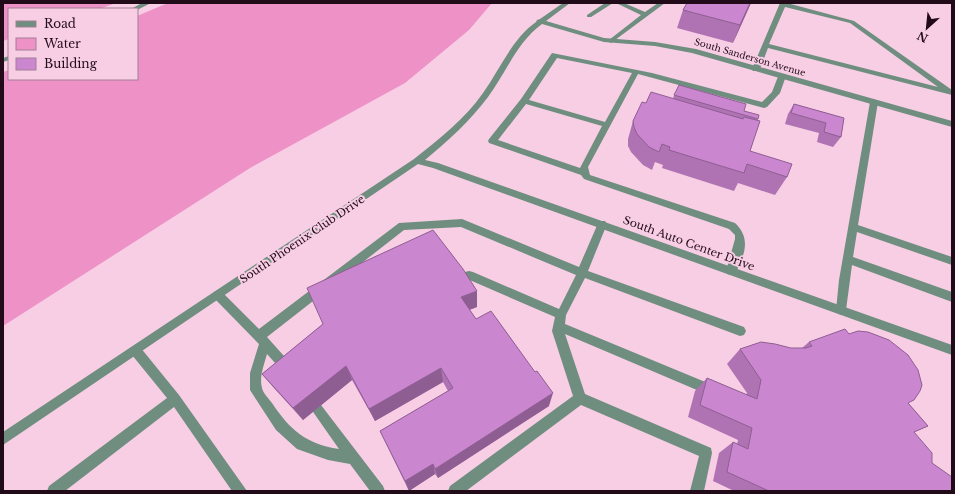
<svg xmlns="http://www.w3.org/2000/svg" width="955" height="494" viewBox="0 0 955 494" font-family="'Libre Baskerville',serif">
<rect width="100%" height="100%" fill="#f8cee5"/>
<path fill="#ed91c7" d="M3,3H116L99,9H9V39L3,41Z
M168,3H492L469,30L405,83L250,168L3,326V72L9,70V79H137V16Z"/>
<g fill="none" stroke-linecap="round" stroke-linejoin="round">
<path fill="#6f8e7f" fill-rule="evenodd" d="M142,3H151L137,10L131,9Z
M605,3H613L591,17H587V15Z
M616,3H624L645,12L658,3H665L611,43L607,41L609,40L641,15Z
M780,3H787L854,21L952,90V95L768,48L760,69L759,71H753L752,69ZM785,7L850,23L938,87L769,44Z
M552,53L652,73L762,102L772,92L779,74H785L786,76L780,93L767,107L764,108L638,74L588,167L590,175L735,223C752,239 744,256 735,274L731,275L727,274L726,271L735,239V235L729,229L584,179L581,175L489,143L488,141L489,139L521,99ZM557,58L632,73L605,122L529,100ZM526,104L602,126L580,168L498,140Z
M9,56V60L3,62V58Z
M874,99L878,102L858,225L952,257V265L857,232L853,257L952,292V302L852,265L846,310L845,313L841,315L837,313L836,310L839,280L870,102Z
M462,219L579,267L599,221H605L607,224L588,271L744,327L746,331L744,335L740,336L585,278L566,315L565,324L715,386L717,390L715,394L711,396L565,334L585,394L711,448L712,453L704,491H690L699,456L581,405L466,491H448L450,486L573,396L552,331L555,317L465,278L464,275L465,272L469,271L473,272L559,309L576,275L461,227L404,230L267,337L292,365L294,369L292,373L288,375L284,373L267,354C264,365 259,377 262,388C263,393 269,399 272,403C290,430 306,444 339,449L311,409L313,405L317,403L321,405L383,486L385,491H370L350,464L328,460L297,449L276,430L250,390V373L259,344L214,298L213,295L214,292L218,290L222,292L259,329L399,223Z
M136,346L140,347L179,395L247,491H232L174,407L65,491H47L49,486L167,398L132,355L130,351L132,347Z"/>
<path fill="#6f8e7f" fill-rule="evenodd" d="M563,3H570L546,21L604,38L655,42L696,49L952,121V127L692,53L655,46L604,42L542,24C517,42 506,73 488,97C470,121 448,141 425,160L438,163L952,345V355L433,168L418,164L3,445V432L414,159C439,139 465,119 483,93C500,69 512,39 536,22L537,20L540,19Z"/>
</g>
<path fill="#af73b3" d="M687,3H751L733,43L677,28L683,10Z
M674,95L744,111L758,119L750,151L787,177L775,195L738,183L734,191L662,168L663,165L655,162L652,170L643,165L631,152L628,146V139L633,121L646,103L673,99Z
M794,104L844,118L841,137L833,147L817,142L819,133L785,124L788,114Z
M477,307L469,310L476,319L549,406L438,478L435,474L409,491L380,431L448,391L443,382L375,421L352,380L303,420L273,387L262,374L323,324Z
M809,342L908,403L928,426L914,432L932,463L952,491H734L713,481L719,453L733,442L737,444L738,440L688,417L695,391L707,378L746,395L747,393L727,364L740,349L802,348Z"/>
<path fill="#8e5e92" d="M750,3H751L733,43L740,25Z
M477,291V307L461,313V297Z
M346,366L352,380L303,420L293,408Z
M441,368L443,382L375,421L369,409Z
M553,393L549,406L438,478L435,469Z
M433,464L435,474L409,491L405,481Z"/>
<path fill="#cb86d0" stroke="#8e5e92" d="M687,3H750L740,25L683,10Z
M679,85L746,104L744,111L759,115L758,119L674,95Z
M651,92L743,119L744,117L760,121L750,151L792,164L787,177L747,164L744,173L669,150L670,147L662,144L659,152L649,147L637,134L634,127L633,121L642,102L646,103Z
M794,104L844,118L841,137L824,132L826,123L791,113Z
M433,230L463,269L477,291L461,297L476,319L491,311L535,372L537,371L553,393L435,469L433,464L405,481L380,431L453,388L441,368L369,409L346,366L293,408L262,374L323,324L307,288Z
M845,329L849,334L858,331L868,332L889,340L908,355L918,370L922,385L920,391L914,400L908,403L928,426L914,432L932,453V463L952,477V491H769L727,472L733,442L748,449L752,428L700,405L707,378L757,399L761,380L740,349L761,342L775,344L791,348H806L812,346L809,342Z"/>
<g text-anchor="middle" dominant-baseline="central" stroke-width="4" stroke-linejoin="round" paint-order="stroke">
<g font-size="9" fill="#220b19" stroke="#f8cee5">
<text transform="translate(750 57) rotate(16)">South Sanderson Avenue</text>
</g>
<g font-size="11" fill="#220b19" stroke="#f8cee5">
<text transform="translate(302 239) rotate(-34)">South Phoenix Club Drive</text>
<text transform="translate(689 243) rotate(20)">South Auto Center Drive</text>
</g>
</g>
<rect width="955" height="494" fill="none" stroke="#220b19" stroke-width="8"/>
<rect x="8" y="8" width="130" height="72" fill="#f8cee5" stroke="#a28093"/>
<rect x="16" y="21" width="20" height="6" fill="#6f8e7f" stroke="#a28093"/>
<text x="44" y="28" font-size="12" fill="#220b19">Road</text>
<rect x="16" y="38" width="20" height="12" fill="#ed91c7" stroke="#a28093"/>
<text x="44" y="48" font-size="12" fill="#220b19">Water</text>
<rect x="16" y="58" width="20" height="12" fill="#cb86d0" stroke="#a28093"/>
<text x="44" y="68" font-size="12" fill="#220b19">Building</text>
<g transform="translate(927 28) rotate(207)" stroke="#f8cee5" stroke-width="3" paint-order="stroke">
<path d="M0-3L7 15L0 10L-7 15Z" fill="#220b19"/>
<text y="-6" font-size="11" font-weight="bold" text-anchor="middle" fill="#220b19">N</text>
</g>
</svg>
